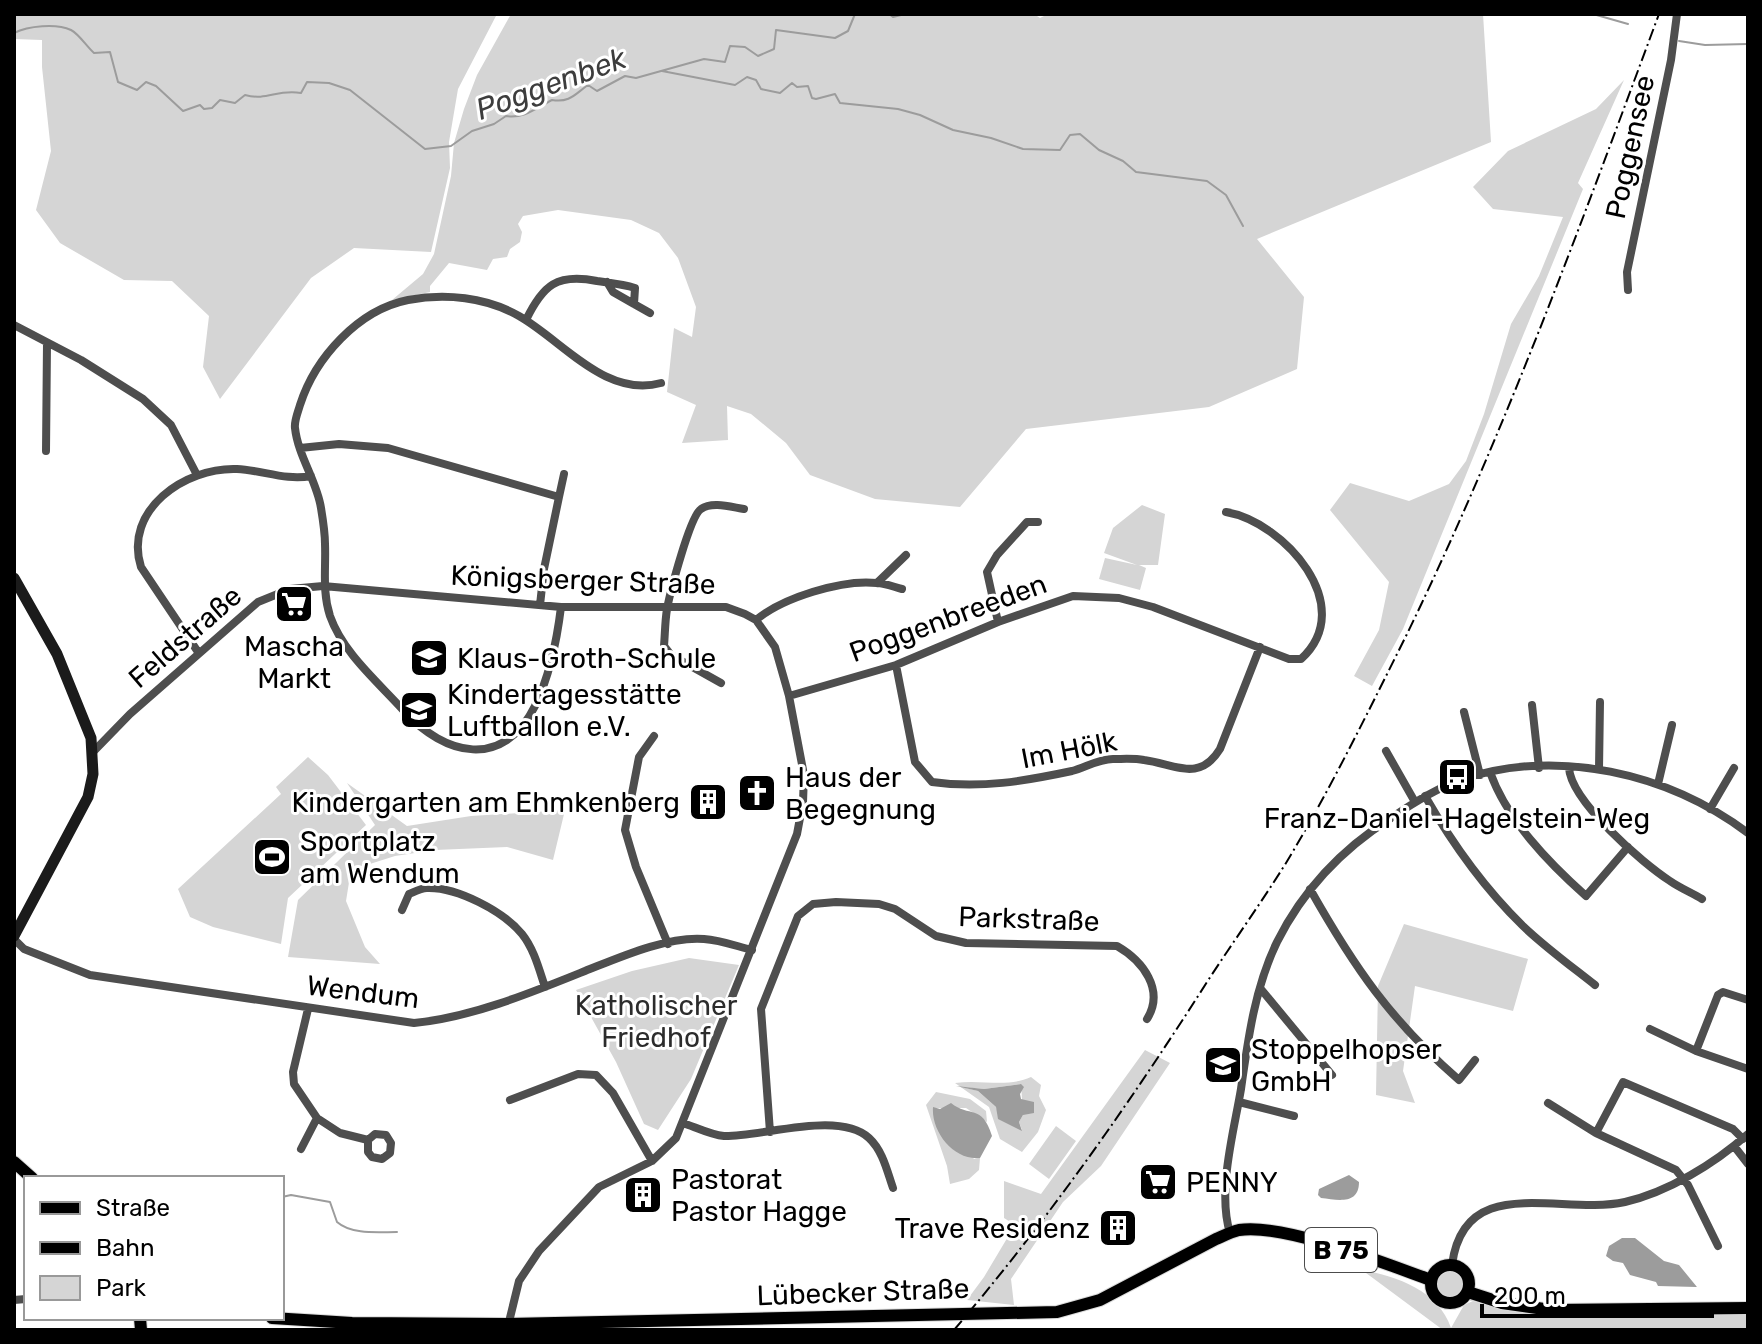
<svg xmlns="http://www.w3.org/2000/svg" width="1762" height="1344" viewBox="0 0 1762 1344" font-family="Rubik,sans-serif">
<rect width="100%" height="100%" fill="#fff"/>
<path fill="#d5d5d5" fill-rule="evenodd" d="M14,14H497L458,89L449,142L450,168L431,252L354,248L311,278L220,399L203,367L209,316L172,281L124,280L60,243L36,210L51,151L42,67V40L14,39Z
M511,14H1034L1040,18L1048,14H1483L1491,142L1257,239L1304,297L1297,369L1209,407L1026,429L960,507L875,499L810,475L786,443L751,414L727,406L728,440L682,443L696,405L667,392L674,328L692,337L696,307L678,258L659,233L631,220L558,210L523,216L518,224L522,232L520,242L510,249L507,257L493,259L487,270L449,263L430,286V292L392,300L423,274L434,254L451,176L454,143L464,109L477,75Z
M1624,80L1578,183L1583,189L1403,629L1372,686L1354,676L1379,630L1389,582L1330,510L1350,483L1409,501L1449,484L1466,461L1484,414L1511,324L1539,276L1563,217L1493,209L1473,187L1508,151L1596,109Z
M1142,505L1165,514L1158,565H1139L1146,568L1140,590L1099,579L1105,558L1137,565L1104,553L1113,528Z
M308,757L328,775L366,825L288,898L281,944L213,927L190,917L178,889L281,794L276,787Z
M347,783L407,826L471,816L565,810L553,860L507,847L435,850L395,856L351,870L346,901L365,947L380,964L288,957L298,900L375,825Z
M1404,924L1528,959L1513,1011L1415,986L1403,1071L1415,1103L1376,1095L1378,986Z
M689,958L739,965L691,1079L658,1130L644,1124L616,1062L576,990L632,971Z
M1145,1050L1170,1063L1101,1166L1063,1202L1011,1279L1014,1305L967,1300L984,1277L1015,1225L1004,1218V1181L1041,1194Z
M1031,1077L1041,1085L1039,1096L1046,1110L1038,1132L1022,1152L1000,1139L989,1107L955,1083C981,1079 1007,1088 1031,1077ZM1021,1084L1023,1115L1019,1122L1022,1130L999,1115L996,1107L978,1091L962,1087L984,1089Z
M936,1092L970,1099L986,1111L987,1122L966,1108H934L974,1159L980,1158L979,1170L969,1179L950,1184L947,1166L926,1105Z
M1056,1126L1076,1141L1049,1179L1029,1164Z
M1436 1284a15 15 0 1 1 30 0a15 15 0 1 1-30 0Z
M1362,1270C1397,1276 1439,1291 1451,1328L1464,1305L1473,1301L1501,1307L1618,1313L1748,1314V1330H1443Z"/>
<path fill="#9c9c9c" d="M1021,1084L1024,1087L1020,1094L1021,1099L1034,1102V1113L1023,1115L1019,1122L1022,1131L998,1119L996,1107L978,1091L956,1086L984,1089Z
M951,1103C969,1118 982,1103 992,1136L980,1158C954,1161 931,1132 933,1107L940,1109Z
M1349,1175L1359,1182C1359,1205 1338,1200 1321,1198L1318,1195L1319,1189Z
M1622,1238H1635L1664,1261L1679,1265L1697,1287L1658,1286L1656,1282L1630,1275L1623,1263L1613,1261L1606,1256L1609,1246Z"/>
<g fill="none" stroke-linecap="round" stroke-linejoin="round">
<path stroke="#9c9c9c" stroke-width="2" d="M889,14L893,17L905,14
M1593,14L1628,24
M14,33C28,26 56,23 71,30C79,34 87,47 94,53L110,52L118,82L137,90L146,82L156,86L183,111L200,105L204,109L212,108L220,100L235,103L245,95C268,101 276,89 301,93L307,82L329,83L350,90L425,149L451,146L472,131L494,124L506,116C524,119 536,108 552,100C570,103 575,94 588,85L597,91L625,76L636,78L704,59L725,62L730,46L745,47L758,56L774,49L776,30L835,38L848,31L855,14
M1679,41L1705,45L1748,44
M662,71L735,85L747,77L756,80L761,89L780,93L792,83L797,87L808,86L812,98L816,99L835,94L840,103L898,109L920,115L953,130L991,138L1023,149L1060,150L1070,135L1080,134L1099,150L1123,161L1136,172L1207,181L1226,195L1243,226
M282,1197L291,1195L330,1202L337,1222C352,1235 378,1232 397,1232"/>
<g stroke="#dbdbdb" stroke-width="14">
<path id="primary" d="M14,1162L32,1178
M1431 1284a19 19 0 1 1 38 0a19 19 0 1 1-38 0Z
M1468,1292L1502,1303L1551,1310L1748,1308
M140,1318L141,1330
M272,1318L352,1323L508,1324L1057,1312L1100,1300L1216,1239C1223,1236 1231,1232 1239,1230C1285,1223 1386,1264 1431,1280"/>
</g>
<path stroke="#4e4e4e" stroke-width="8" d="M1628,290L1627,272L1671,60L1677,14
M634,304L650,313
M526,320C543,285 557,273 597,281C610,283 622,284 635,288L634,304L613,292L607,282
M14,325L81,360L143,399L171,425L197,475
M300,448L339,444L388,448L559,497L544,569L540,605
M46,451L47,343
M559,497L564,474
M877,583L906,555
M561,607C557,640 550,675 535,706C503,770 445,756 404,711C378,682 343,653 330,616C322,591 326,569 325,544C325,532 323,520 321,508C317,481 298,456 295,428C294,421 298,412 300,405C315,358 358,310 408,300C445,293 486,297 519,316C563,341 605,398 661,383
M756,620C782,598 842,579 877,583C885,583 894,587 902,589
M998,622L987,572L997,555L1027,522H1038
M198,652L141,567C123,510 185,467 237,469C262,470 286,481 311,476
M896,665L915,762L932,782C980,789 1025,781 1072,771C1086,767 1099,759 1113,759C1123,759 1134,758 1144,760C1175,764 1199,783 1220,749L1260,647
M721,683L671,655L664,646C665,634 665,621 667,609C670,593 690,516 701,509C712,501 731,507 744,509
M789,696L896,665L998,622L1073,596L1119,598L1153,607L1289,659H1301C1359,606 1284,522 1226,512
M1532,705L1539,768
M1464,712L1480,775
M654,736L639,757L625,830L636,867L668,944
M1386,751L1415,802
M93,752L130,714L258,602L290,589L323,586L561,607H726L745,614L756,620L775,647L789,696L804,775L803,802L797,834L676,1138L652,1161L599,1187L539,1251L519,1281L507,1330
M1569,768C1571,801 1642,863 1670,881C1680,888 1692,893 1702,899
M1599,769L1600,702
M1490,772C1507,820 1549,863 1586,896L1628,847
M1658,784L1672,725
M1425,796C1452,843 1484,888 1523,926C1545,947 1571,966 1595,985
M1710,809L1734,768
M1310,889C1354,967 1391,1021 1459,1080L1475,1060
M402,910L409,894C414,892 421,888 427,888C457,887 503,911 522,934C534,949 539,969 545,987
M14,939L24,949L90,975L414,1023C470,1018 533,992 585,971C618,958 667,936 704,939C720,940 736,946 752,950
M1260,988L1332,1075
M1748,1000L1723,992L1718,995L1696,1051L1748,1069
M308,1009L293,1072L294,1084L317,1118L340,1133L368,1140L375,1134L386,1135L391,1143L390,1153L382,1159L372,1157L368,1152V1140
M1650,1029L1696,1051
M510,1100L578,1074L596,1075L613,1093L652,1161
M1239,1102L1294,1116
M1548,1103L1596,1133
M683,1123C695,1127 711,1135 724,1136C762,1137 839,1110 869,1138C883,1151 887,1171 893,1188
M770,1132L761,1009L798,916L813,904L836,902L879,904L895,909L936,936L966,943L1117,946C1143,961 1165,990 1147,1019
M1734,1146L1748,1164
M301,1149L317,1118
M1230,1233C1217,1191 1234,1131 1241,1089C1248,1039 1255,987 1277,942C1303,890 1342,849 1391,818C1413,803 1435,789 1460,780C1557,747 1668,773 1748,833
M1718,1246L1688,1185L1676,1170L1596,1133L1623,1082L1733,1129L1743,1139
M1452,1265C1464,1171 1561,1216 1625,1202C1668,1192 1714,1164 1748,1134
M14,1300L26,1299"/>
<path stroke="#1b1b1b" stroke-width="11" d="M14,578L57,654L91,738L93,774L88,797L14,936"/>
<use href="#primary" stroke="#000" stroke-width="12"/>
<path stroke="#000" stroke-width="2" stroke-dasharray="12 4 2 4" stroke-linecap="butt" d="M954,1330C1047,1221 1130,1103 1207,982C1233,942 1261,903 1286,863C1330,790 1368,712 1406,636C1504,435 1581,224 1659,14"/>
</g>
<defs>
<g id="supermarket-square" transform="scale(2)"><rect x="-9" y="-9" width="18" height="18" rx="4" fill="#000" stroke="#fff"/><path d="M-6-5.5h2.5l.6 2H6L4.5 2H-2.5L-4.4-4H-6ZM-1.5 3.2a1.3 1.3 0 1 0 .1 0ZM3 3.2a1.3 1.3 0 1 0 .1 0Z" fill="#fff"/></g>
<g id="school-square" transform="scale(2)"><rect x="-9" y="-9" width="18" height="18" rx="4" fill="#000" stroke="#fff"/><path d="M0-5L7-2L0 1L-7-2ZM-4 1L0 2.5L4 1V4Q0 6-4 4Z" fill="#fff"/></g>
<g id="bus-square" transform="scale(2)"><rect x="-9" y="-9" width="18" height="18" rx="4" fill="#000" stroke="#fff"/><path d="M-5-6H5V4H4V6H2V4H-2V6H-4V4H-5ZM-3.5-4V0h7V-4ZM-3.5 1.2v1.5H-2V1.2ZM2 1.2v1.5H3.5V1.2Z" fill="#fff"/></g>
<g id="church-square" transform="scale(2)"><rect x="-9" y="-9" width="18" height="18" rx="4" fill="#000" stroke="#fff"/><path d="M-1.2-6h2.4v3.5h3.3v2.4h-3.3V6h-2.4V-.1h-3.3v-2.4h3.3Z" fill="#fff"/></g>
<g id="building-square" transform="scale(2)"><rect x="-9" y="-9" width="18" height="18" rx="4" fill="#000" stroke="#fff"/><path d="M-4-6H4V6H1V3H-1V6H-4ZM-2.5-4.3h1.7v1.8h-1.7ZM.8-4.3h1.7v1.8H.8ZM-2.5-1h1.7V.8h-1.7ZM.8-1h1.7V.8H.8Z" fill="#fff"/></g>
<g id="stadium-square" transform="scale(2)"><rect x="-9" y="-9" width="18" height="18" rx="4" fill="#000" stroke="#fff"/><path d="M0-5a6.5 5 0 1 0 0 10a6.5 5 0 1 0 0-10ZM-3.5-1.8h7v3.6h-7Z" fill="#fff"/></g>
</defs>
<g fill-rule="evenodd">
<use href="#supermarket-square" x="294" y="604"/>
<use href="#school-square" x="429" y="658"/>
<use href="#school-square" x="419" y="710"/>
<use href="#bus-square" x="1457" y="777"/>
<use href="#church-square" x="757" y="793"/>
<use href="#building-square" x="708" y="802"/>
<use href="#stadium-square" x="272" y="857"/>
<use href="#school-square" x="1223" y="1065"/>
<use href="#supermarket-square" x="1158" y="1182"/>
<use href="#building-square" x="643" y="1195"/>
<use href="#building-square" x="1118" y="1228"/>
</g>
<g text-anchor="middle" dominant-baseline="central" stroke-width="6" stroke-linejoin="round" paint-order="stroke">
<rect fill="#fff" stroke="#4c4c4c" stroke-width="2" x="1305" y="1228" width="72" height="44" rx="6"/>
<g font-size="26" font-weight="bold" fill="#000">
<text x="1341" y="1250">B 75</text>
</g>
<g font-size="28" fill="#000" stroke="#fff">
<text transform="translate(1630 147) rotate(-78)">Poggensee</text>
<text transform="translate(583 580) rotate(2)">Königsberger Straße</text>
<text transform="translate(948 618) rotate(-20)">Poggenbreeden</text>
<text transform="translate(185 637) rotate(-41)">Feldstraße</text>
<text transform="translate(1069 750) rotate(-11)">Im Hölk</text>
<text transform="translate(1029 919) rotate(2)">Parkstraße</text>
<text transform="translate(363 992) rotate(7)">Wendum</text>
<text transform="translate(863 1292) rotate(-2)">Lübecker Straße</text>
</g>
<g font-size="28" fill="#000" stroke="#fff" text-anchor="start">
<text x="294" y="646" text-anchor="middle">Mascha<tspan x="294" dy="32">Markt</tspan></text>
<text x="457" y="658">Klaus-Groth-Schule</text>
<text x="447" y="694">Kindertagesstätte<tspan x="447" dy="32">Luftballon e.V.</tspan></text>
<text x="785" y="777">Haus der<tspan x="785" dy="32">Begegnung</tspan></text>
<text x="680" y="802" text-anchor="end">Kindergarten am Ehmkenberg</text>
<text x="1457" y="818" text-anchor="middle">Franz-Daniel-Hagelstein-Weg</text>
<text x="300" y="841">Sportplatz<tspan x="300" dy="32">am Wendum</tspan></text>
<text x="1251" y="1049">Stoppelhopser<tspan x="1251" dy="32">GmbH</tspan></text>
<text x="671" y="1179">Pastorat<tspan x="671" dy="32">Pastor Hagge</tspan></text>
<text x="1186" y="1182">PENNY</text>
<text x="1090" y="1228" text-anchor="end">Trave Residenz</text>
</g>
<g font-size="28" fill="#2c2c2c" stroke="#fff">
<text x="656" y="1005">Katholischer<tspan x="656" dy="32">Friedhof</tspan></text>
</g>
<g font-size="30" font-style="italic" fill="#3d3d3d" stroke="#fff">
<text transform="translate(551 84) rotate(-20)">Poggenbek</text>
</g>
</g>
<rect width="1762" height="1344" fill="none" stroke="#000000" stroke-width="32"/>
<rect x="24" y="1176" width="260" height="144" fill="#ffffff" stroke="#999999" stroke-width="2"/>
<rect x="40" y="1202" width="40" height="12" fill="#000000" stroke="#999999" stroke-width="2"/>
<text x="96" y="1216" font-size="24" fill="#000000">Straße</text>
<rect x="40" y="1242" width="40" height="12" fill="#000000" stroke="#999999" stroke-width="2"/>
<text x="96" y="1256" font-size="24" fill="#000000">Bahn</text>
<rect x="40" y="1276" width="40" height="24" fill="#d5d5d5" stroke="#999999" stroke-width="2"/>
<text x="96" y="1296" font-size="24" fill="#000000">Park</text>
<path d="M1482 1304v12h230v-12" fill="none" stroke="#000000" stroke-width="4"/>
<text x="1494" y="1304" font-size="24" fill="#000000" stroke="#ffffff" stroke-width="6" paint-order="stroke">200 m</text>
</svg>
